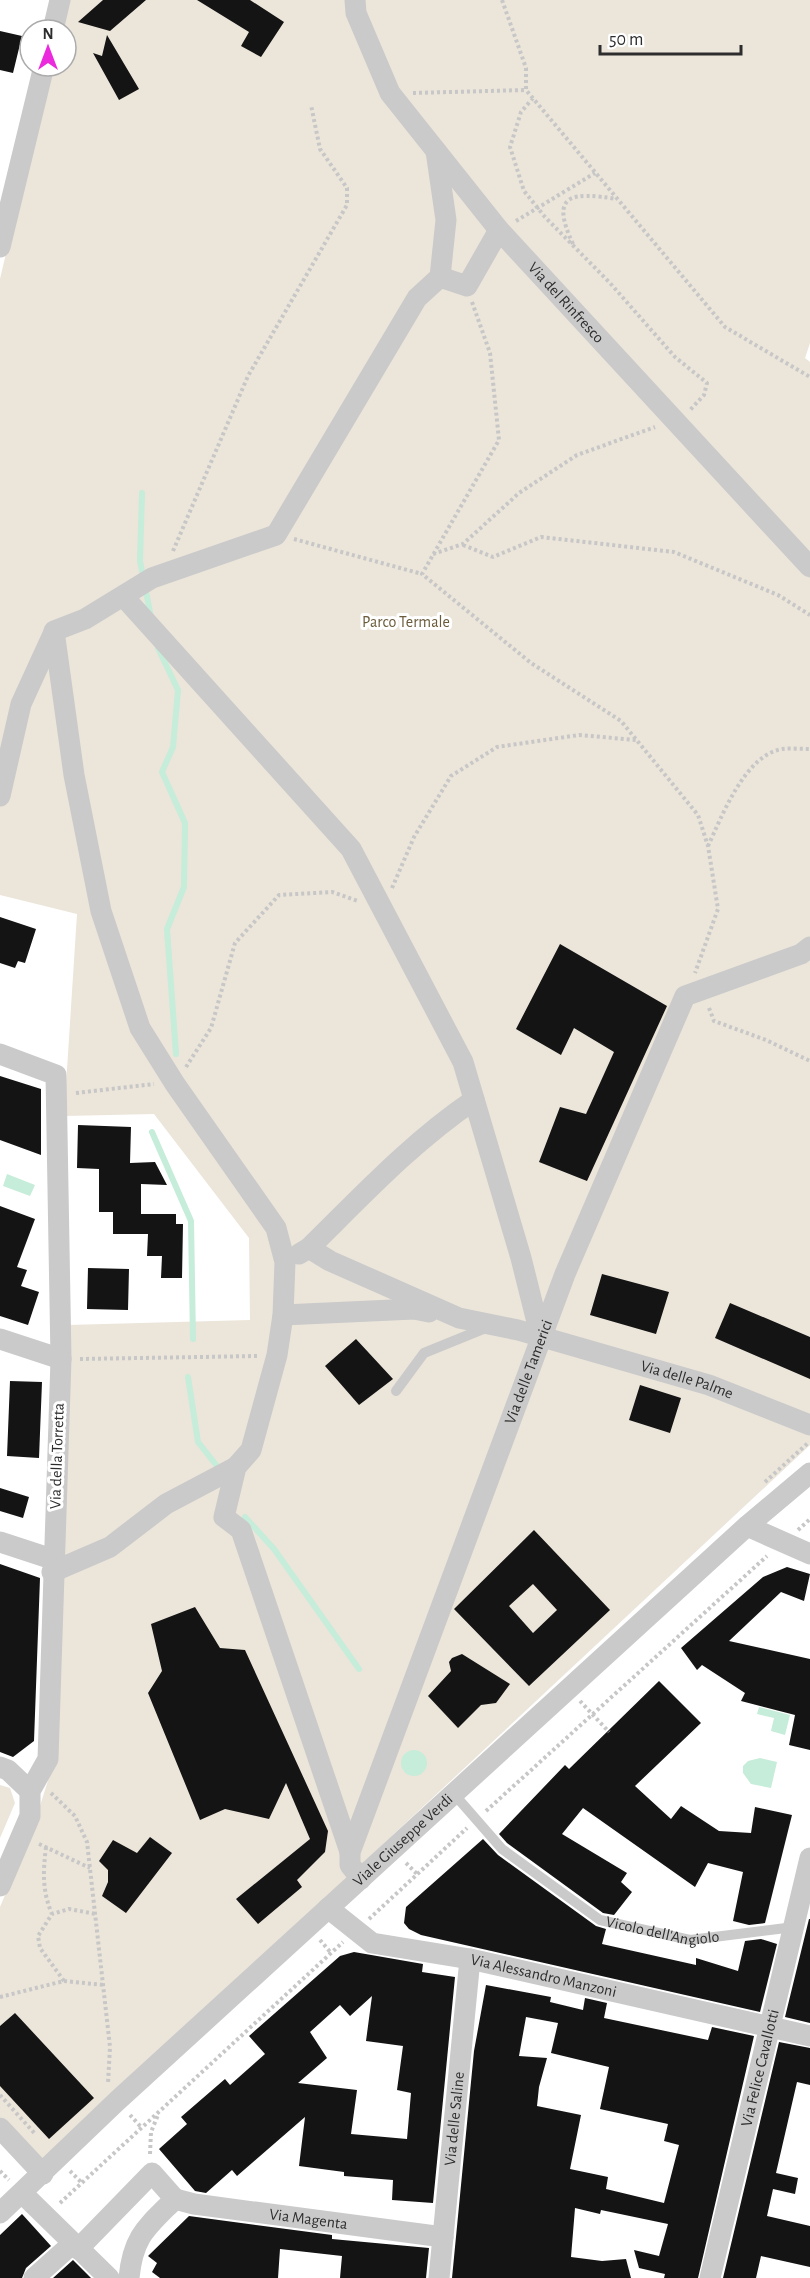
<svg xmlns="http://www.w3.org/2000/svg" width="810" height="2278" viewBox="0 0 810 2278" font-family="'Alegreya Sans',sans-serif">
<rect width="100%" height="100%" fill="#fff"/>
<path fill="#ece5da" d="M65,0H810V343L805,358L810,362V1445L42,2163L0,2117V1907L34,1825L56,1755L68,1325L250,1320L249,1238L154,1114L64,1116L77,914L0,895V279L50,66H66V30H58Z
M0,1785L10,1788L15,1803L0,1838Z"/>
<path fill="#c6ecda" d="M7,1174L35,1185L30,1196L3,1186Z
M759,1707L790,1715L785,1735L771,1731L774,1718L757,1714Z
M401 1763a13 13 0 1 1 26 0a13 13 0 1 1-26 0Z
M760,1758L777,1762L771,1788L751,1784L743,1773V1766L748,1761Z"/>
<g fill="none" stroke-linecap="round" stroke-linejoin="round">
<path stroke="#c6ecda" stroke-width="6" d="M142,493L140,561L151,617
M158,648L178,690L173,747L162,772L185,823L184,887L167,929L176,1054
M152,1132L191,1221L193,1339
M188,1377L198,1442L217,1466
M245,1517L274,1549L359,1669"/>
</g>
<path fill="#141414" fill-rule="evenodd" d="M103,0H146L110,31L78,22Z
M197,0H250L284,22L261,57L241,46L249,32Z
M0,31L22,36L13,73L0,70Z
M107,35L139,89L119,100L93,53L102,56Z
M0,917L36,929L25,963L18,961L15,968L0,963Z
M560,944L667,1006L587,1181L539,1162L560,1107L586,1114L614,1052L574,1028L561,1055L516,1029Z
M0,1076L41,1089V1155L0,1140Z
M78,1125L131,1127L130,1163L155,1162L167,1185L141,1184V1214H176V1224H183L182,1278H161L162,1256H147L148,1234H113V1212H99V1169L77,1168Z
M0,1206L35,1219L17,1267L27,1270L21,1286L39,1292L28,1325L0,1316Z
M88,1268L129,1269L128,1310L87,1309Z
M602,1274L669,1292L656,1334L590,1315Z
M730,1303L810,1337V1379L715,1338Z
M356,1339L393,1379L359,1405L325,1366Z
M10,1381L42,1382L39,1458L7,1456Z
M640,1385L681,1398L670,1433L629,1420Z
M0,1488L29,1497L23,1518L0,1511Z
M534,1530L610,1610L529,1686L454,1609ZM533,1584L557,1610L533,1633L509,1606Z
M0,1564L40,1578L34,1741L13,1757L0,1752Z
M787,1567L810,1574L804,1601L781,1592L729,1641L810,1659V1750L789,1745L795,1715L741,1701L745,1693L702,1665L697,1670L681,1648L763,1577Z
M195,1607L220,1648L245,1650L328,1831L325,1852L297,1880L302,1887L258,1924L236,1899L310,1839L286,1783L269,1819L225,1809L200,1820L148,1693L162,1671L151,1624Z
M462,1654L510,1684L496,1703L481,1705L458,1728L428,1696L451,1671L449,1662L452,1658Z
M659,1681L701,1723L635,1786L671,1819L681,1806L719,1831L751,1833L755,1807L792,1815L765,1923L749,1925L733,1921L743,1872L708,1863L695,1887L583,1808L562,1834L627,1873L621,1882L632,1892L614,1915L603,1913L507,1843L499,1834L565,1765L569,1769Z
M150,1837L172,1853L126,1913L102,1896L108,1882V1870L99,1861L113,1840L137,1853Z
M483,1839L498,1855L596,1926L606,1929L602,1944L696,1965V1958L738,1971L745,1941L761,1939L777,1944L760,2012L421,1935L409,1929L404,1923L406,1907Z
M809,1919H810V2023L785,2017Z
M354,1952L423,1964L422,1972L455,1977L433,2203L392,2200L393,2180L344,2176V2172L299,2166L305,2117L237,2176L232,2170L206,2193L195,2191L159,2149L187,2124L181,2117L225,2079L230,2085L265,2054L249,2036L340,1956ZM372,1996L366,2041L403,2046L397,2090L411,2093L407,2139L351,2134L357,2090L298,2083L327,2058L310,2032L340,2005L350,2016Z
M486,1985L551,1997L550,2002L583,2010L585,1998L607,2003L604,2018L708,2040L712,2027L754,2036L698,2278H664L665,2274L639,2268L634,2250L659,2256L668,2224L601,2210L600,2214L575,2208L571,2257L602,2261L626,2259L631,2278H452L474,2051ZM526,2017L558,2023L551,2053L609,2067L600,2109L668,2124L664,2141L679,2145L664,2203L606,2189L608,2177L570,2169L581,2115L537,2106L539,2087L547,2058L519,2056Z
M15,2013L94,2098L49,2139L0,2086V2026Z
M779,2042L810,2048V2085L797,2082L776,2173L798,2178L795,2194L773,2189L767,2216L810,2226V2267L761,2256L756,2278H723Z
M22,2214L51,2246L26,2268L22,2278H0V2235Z
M189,2216L332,2235V2239L429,2248L426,2278H340L342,2256L280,2249L278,2278H160L152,2272L157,2263L148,2256Z
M73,2260L91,2278H53Z"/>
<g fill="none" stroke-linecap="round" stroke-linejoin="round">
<path stroke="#c7c7c7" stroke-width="4" stroke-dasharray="3 3" stroke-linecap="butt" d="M502,0L526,68V90L725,327L810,377
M413,93L526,90
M533,98L521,112L510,147L524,191L545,217L610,283L675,357L707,383L704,395L690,410
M516,221L595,173
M573,244C549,193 572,192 617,199
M472,302L490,353L499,440L422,574L531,663L621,721L698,815L708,846L718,909L695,973
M294,539L422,574
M463,545L493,557L541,537L674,552L778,595L810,615
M173,551L248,376L347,205V188L320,149L311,105
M433,554L463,544L519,493L577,455L655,427
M708,846C722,816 745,755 782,749C791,748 801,749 810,749
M392,888L414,837L451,776L497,747L579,735L636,740
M709,1008L714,1021L766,1040L810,1061
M186,1067L211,1028L235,943L279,895L332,892L358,901
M76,1093L154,1084
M80,1359L258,1356
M765,1482L808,1443
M798,1530L810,1519
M580,1701L609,1732
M51,1793L75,1816L87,1842L110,2047L108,2083
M486,1811L767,1556
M39,1844L90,1868
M46,1847C43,1871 42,1891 52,1914
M406,1863L418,1875
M369,1919L467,1828
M320,1940L331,1953
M64,1981L40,1948L38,1936L52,1914L69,1909L96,1914
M0,1997L64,1981L104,1985
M0,2095L36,2135
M130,2115L142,2128
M150,2154L151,2132L158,2115
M0,2171L9,2180
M70,2171L82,2183
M60,2203L343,1942"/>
<g stroke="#cacaca" stroke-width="10">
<path d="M396,1391L424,1353L488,1327"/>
<path id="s1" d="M454,1794L502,1849L600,1920L690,1940L794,1927"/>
</g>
<g stroke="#cacaca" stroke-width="21">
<path id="s2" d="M355,0L356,13L390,93L499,230L810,567"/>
<path d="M53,30L60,0"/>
<path d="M0,247L44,66"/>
<path d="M440,277L467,286L499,230"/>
<path d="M123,596L351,849L463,1062L521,1258L541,1338"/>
<path d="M0,796L21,704L54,632"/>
<path d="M0,1054L56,1075L61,1359L48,1759L30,1791V1816L0,1886"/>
<path id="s3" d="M309,1248L330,1261L459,1318L518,1330L709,1385L810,1425"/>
<path d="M299,1254L309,1248C362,1196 412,1142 474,1100"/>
<path d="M283,1315L414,1309L429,1312"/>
<path d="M0,1339L61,1359"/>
<path d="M747,1526L810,1554"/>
<path d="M0,1542L52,1559"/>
<path d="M52,1572L110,1547L166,1504L236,1467"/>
<path d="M0,1767L8,1770L30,1791"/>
<path d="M350,1852L241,1530L224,1517L236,1467L251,1450L277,1355L283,1315L285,1262L276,1228L175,1084L140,1028L101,911L74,775L54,631L85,619L152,578L276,535L417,298L440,277L446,220L436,151"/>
<path id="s4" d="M361,1879L350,1865V1852L359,1828L565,1274L685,996L801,954L810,947"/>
<path id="s5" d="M328,1908L372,1943L470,1959L810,2036"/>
<path d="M0,2128L43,2174"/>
<path d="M22,2193L109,2278"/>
<path id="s6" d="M175,2199L194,2204L443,2237"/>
<path id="s7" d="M0,2213L117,2101L747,1526L810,1473"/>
<path d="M78,2249L152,2173L175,2199C147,2227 133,2236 129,2278"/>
<path d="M34,2278L72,2244"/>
<path id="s8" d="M439,2278L470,1959"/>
<path id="s9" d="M710,2278L810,1858"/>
</g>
</g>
<g text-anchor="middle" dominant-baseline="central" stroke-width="6" stroke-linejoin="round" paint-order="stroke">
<g font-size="16" fill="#2d2d2d" stroke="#fff">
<text stroke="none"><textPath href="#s2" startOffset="374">Via del Rinfresco</textPath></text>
<text stroke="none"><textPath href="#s4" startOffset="543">Via delle Tamerici</textPath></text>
<text stroke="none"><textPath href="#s3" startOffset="402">Via delle Palme</textPath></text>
<text transform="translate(57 1456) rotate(-88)">Via della Torretta</text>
<text stroke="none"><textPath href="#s7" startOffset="549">Viale Giuseppe Verdi</textPath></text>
<text stroke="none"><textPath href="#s1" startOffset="258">Vicolo dell'Angiolo</textPath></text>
<text stroke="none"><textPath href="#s5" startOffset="231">Via Alessandro Manzoni</textPath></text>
<text stroke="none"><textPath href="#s9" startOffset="216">Via Felice Cavallotti</textPath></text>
<text stroke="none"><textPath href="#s8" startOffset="160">Via delle Saline</textPath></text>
<text stroke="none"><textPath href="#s6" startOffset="135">Via Magenta</textPath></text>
</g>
<g font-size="16" fill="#6a5b3a" stroke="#fff">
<text x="406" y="622">Parco Termale</text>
</g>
</g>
<g transform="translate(48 48)"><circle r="28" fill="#ffffff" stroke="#ababab" stroke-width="1.5"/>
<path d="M0-4.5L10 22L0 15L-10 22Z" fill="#ea2adc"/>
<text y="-9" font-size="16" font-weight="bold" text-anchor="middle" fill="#2d2d2d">N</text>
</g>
<path d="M600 45v9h141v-9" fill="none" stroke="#2d2d2d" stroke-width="3"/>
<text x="609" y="45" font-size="18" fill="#2d2d2d" stroke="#ffffff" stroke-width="4.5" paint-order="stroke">50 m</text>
</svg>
